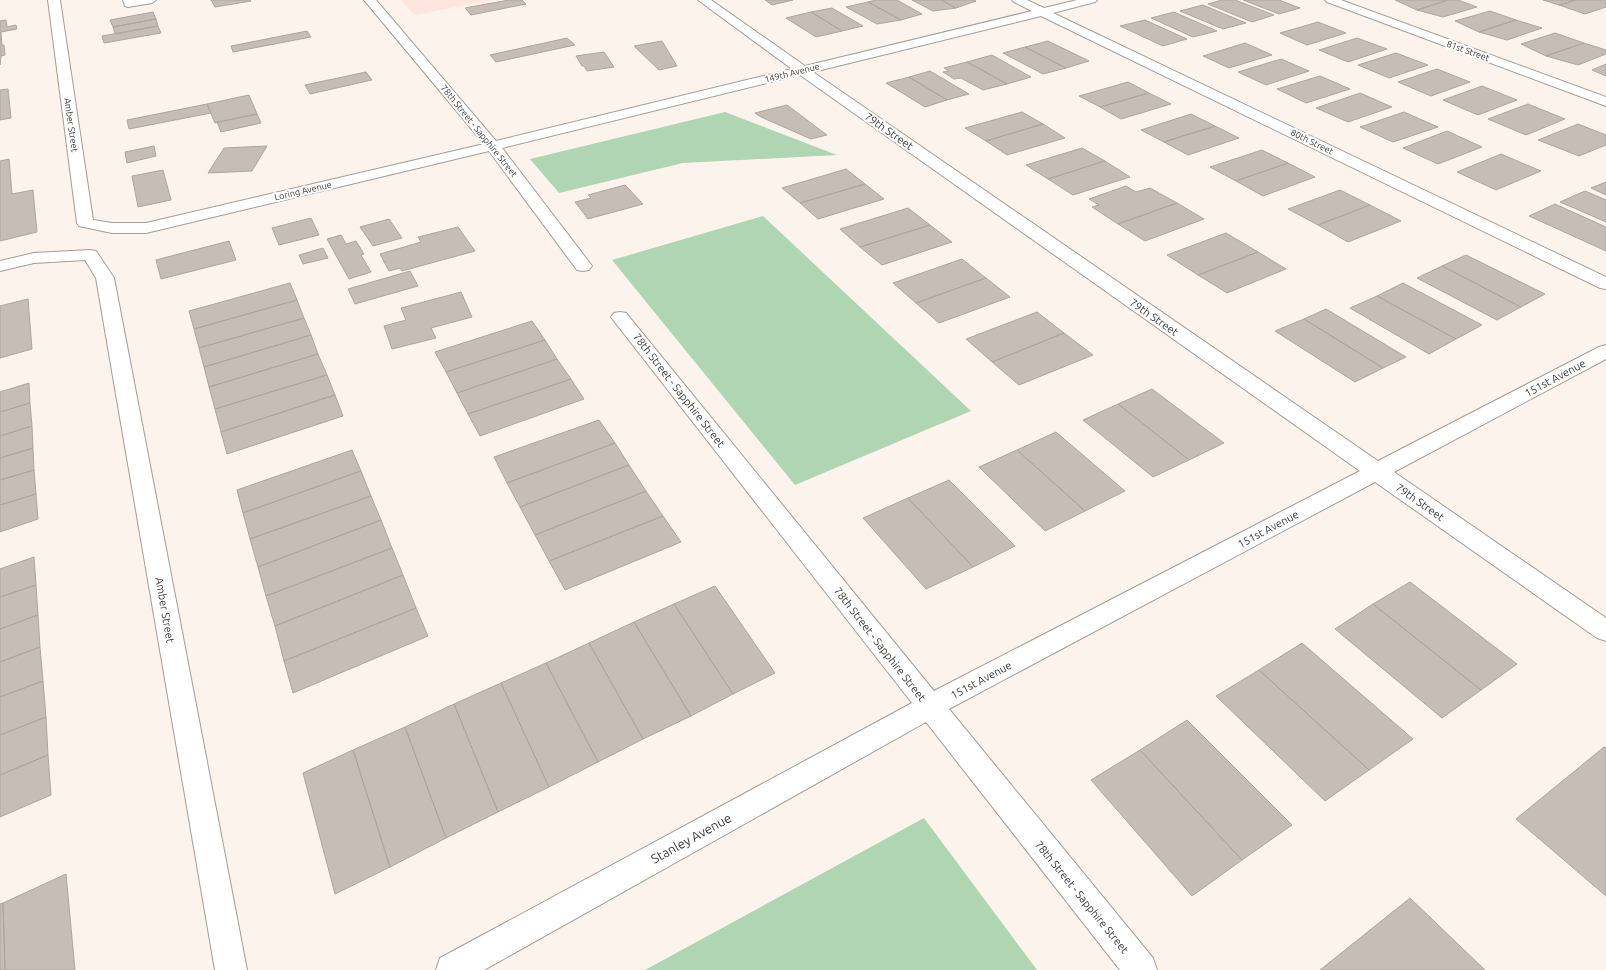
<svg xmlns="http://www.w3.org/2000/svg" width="1606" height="970" viewBox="0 0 1606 970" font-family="Ubuntu,sans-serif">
<rect width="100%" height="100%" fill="#fcf4ec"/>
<path fill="#ffe5df" d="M401,0H493L414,15Z"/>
<path fill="#afd5b3" d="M725,112L837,155L683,163L559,193L530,159Z
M763,216L971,411L795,485L612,260Z
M924,818L1037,970H645Z"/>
<path fill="#c5bdb6" stroke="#ada59f" d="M211,0H250L251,1L215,7Z
M509,0H522L526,4L471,15L465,8Z
M765,0H793L772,5Z
M876,0H897L922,14L901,20L868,2Z
M912,0H941L956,8L933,11Z
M941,0H973L976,1L956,8Z
M1222,0H1235L1274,15L1252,22L1208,4Z
M1243,0H1279L1300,8L1279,14Z
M1395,0H1448L1417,10Z
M1448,0H1458L1477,7L1443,17L1417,10Z
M1543,0H1576L1559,5Z
M1576,0H1605L1606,7L1585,14L1559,5Z
M868,2L901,20L877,24L846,7Z
M1203,5L1246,23L1223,29L1180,11Z
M832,8L863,26L842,31L811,12Z
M1490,11L1516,20L1479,32L1455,21Z
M153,12L156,19L113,27L110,20Z
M811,12L842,31L816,37L786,18Z
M1174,12L1217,31L1193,37L1151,18Z
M156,19L158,26L115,34L113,27Z
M6,20L7,27L16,25L17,29L1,32L2,45H4L5,55L1,56L0,65V21Z
M1145,20L1187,39L1163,46L1120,26Z
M1516,20L1542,28L1507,40L1479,32Z
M1318,22L1346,33L1307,45L1280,33Z
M158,26L161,33L104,43L102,36Z
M307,31L311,37L233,52L231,46Z
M1555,33L1584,43L1546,56L1521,44Z
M567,38L575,45L496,62L490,55Z
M1357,38L1387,49L1348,62L1319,50Z
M662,41L677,66L659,70L634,46Z
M1048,41L1089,61L1066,68L1025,47Z
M1245,43L1272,55L1229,68L1203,56Z
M1584,43L1606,50V54L1578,65L1546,56Z
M1025,47L1066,68L1043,74L1003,53Z
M604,52L614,67L587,71L584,66H582L576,56Z
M1396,53L1428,65L1389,78L1358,65Z
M992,55L1031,77L1007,84L967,62Z
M1281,59L1309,71L1266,85L1238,72Z
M967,62L1007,84L983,90L961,78L954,79L943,72L949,71L944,68Z
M1606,64V76L1592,70Z
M1437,69L1470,82L1431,96L1398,82Z
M930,71L969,94L947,100L909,77Z
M366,72L372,80L310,94L305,85Z
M1320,76L1350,89L1306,103L1277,89Z
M909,77L947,100L925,107L886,83Z
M1128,82L1149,93L1100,107L1079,96Z
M1482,86L1517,100L1478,115L1443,100Z
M8,89L11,118L0,120V90Z
M1149,93L1171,104L1121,119L1100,107Z
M1360,93L1392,107L1348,122L1316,108Z
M249,95L257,114L215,123L207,104Z
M207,104L211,113L129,129L127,120Z
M1528,104L1565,119L1526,135L1488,119Z
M787,105L827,135L811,139L761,117L755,113Z
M1022,112L1043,124L986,141L965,128Z
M1404,112L1438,127L1393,142L1360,127Z
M257,114L261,123L221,132L217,122Z
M1191,114L1215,126L1164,142L1141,130Z
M1043,124L1065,138L1007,155L986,141Z
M1578,124L1606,135V145L1579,156L1538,140Z
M1215,126L1239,138L1188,155L1164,142Z
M1447,131L1482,147L1438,164L1403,148Z
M154,146L156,156L127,163L125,152Z
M267,146L252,171L208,173L224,148Z
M1082,148L1105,161L1048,179L1026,165Z
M1262,150L1288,163L1236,181L1210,167Z
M1501,154L1541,171L1496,190L1457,172Z
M9,159L12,194L33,190L37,232L0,241V161Z
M1105,161L1130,177L1073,195L1048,179Z
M1288,163L1315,177L1263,196L1236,181Z
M846,169L865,184L800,203L782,188Z
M163,170L171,200L138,207L132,176Z
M1606,182V195L1591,188Z
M865,184L884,199L818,219L800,203Z
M625,185L643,204L588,219L575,202L591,198L588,195Z
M1126,186L1136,192L1150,188L1177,203L1118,224L1092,207L1099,205L1089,199Z
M1340,190L1370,205L1318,225L1288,209Z
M1585,191L1606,200V222L1560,202Z
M1177,203L1204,219L1145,241L1118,224Z
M1555,204L1606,227V251L1529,216Z
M1370,205L1401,221L1348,242L1318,225Z
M908,208L930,225L860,247L840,229Z
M311,218L319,235L279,245L272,228Z
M389,219L402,238L373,246L360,227Z
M930,225L952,242L882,265L860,247Z
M458,227L475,251L402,271L400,268L389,271L380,254L421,242L418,237Z
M1226,233L1258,252L1198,275L1167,255Z
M341,235L346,244L356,241L364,254L361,255L371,272L349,279L327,239Z
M229,241L236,260L161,279L156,260Z
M323,248L328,258L303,264L299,255Z
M1258,252L1286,269L1227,293L1198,275Z
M1466,255L1545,294L1521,307L1442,266Z
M962,259L986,278L916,303L893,283Z
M1442,266L1521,307L1497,320L1417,278Z
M410,271L418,286L355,304L348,289Z
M986,278L1010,297L939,323L916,303Z
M290,283L297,300L194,329L189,311Z
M1403,283L1482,325L1456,339L1377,296Z
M461,292L472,317L431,328L436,338L392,349L384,326L406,320L401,308Z
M1377,296L1456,339L1429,354L1350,308Z
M28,299L32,349L0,358V306Z
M297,300L304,318L199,348L194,329Z
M1326,309L1406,357L1383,368L1304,319Z
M1037,312L1064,333L992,362L966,339Z
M304,318L311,335L204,367L199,348Z
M1304,319L1383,368L1355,382L1275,331Z
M532,321L545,340L446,372L435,352Z
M1064,333L1093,355L1019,385L992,362Z
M311,335L318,354L209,387L204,367Z
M545,340L557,359L457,393L446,372Z
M318,354L327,375L215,409L209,387Z
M557,359L571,379L468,414L457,393Z
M327,375L335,395L221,432L215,409Z
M571,379L584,399L480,436L468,414Z
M29,383L30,403L0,412V392Z
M1152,389L1224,443L1189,460L1118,404Z
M335,395L343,416L227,454L221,432Z
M30,403L32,426L0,436V412Z
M1118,404L1189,460L1153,477L1083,420Z
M599,420L615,443L507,483L494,457Z
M32,426L33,448L0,458V436Z
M1056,432L1125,491L1085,511L1017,450Z
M615,443L629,465L520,507L507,483Z
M33,448L34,470L0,480V458Z
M352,450L361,471L243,513L237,490Z
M1017,450L1085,511L1045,531L979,467Z
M629,465L646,491L535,535L520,507Z
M34,470L36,494L0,505V480Z
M361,471L371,496L250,539L243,513Z
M949,480L1015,546L973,567L908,498Z
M646,491L663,516L549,561L535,535Z
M36,494L38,519L0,532V505Z
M371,496L381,520L258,567L250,539Z
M908,498L973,567L926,589L863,518Z
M663,516L681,542L565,590L549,561Z
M381,520L392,548L266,596L258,567Z
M392,548L403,575L275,626L266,596Z
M34,557L36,585L0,597V569Z
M403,575L416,608L284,661L275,626Z
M1410,582L1517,664L1481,690L1373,604Z
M36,585L38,615L0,629V597Z
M715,586L775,673L733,694L674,604Z
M674,604L733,694L691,716L634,622Z
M1373,604L1481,690L1442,718L1335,629Z
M416,608L428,636L293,693L284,661Z
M38,615L40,647L0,662V629Z
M634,622L691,716L643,739L589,643Z
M589,643L643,739L598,762L546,663Z
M1302,643L1413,739L1369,770L1259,670Z
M40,647L43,681L0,697V662Z
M546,663L598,762L549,787L501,683Z
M1259,670L1369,770L1325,801L1216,696Z
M43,681L46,717L0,735V697Z
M501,683L549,787L498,812L454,704Z
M454,704L498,812L446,838L405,727Z
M46,717L48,755L0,775V735Z
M1187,720L1292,825L1242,860L1140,750Z
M405,727L446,838L390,867L353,750Z
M1604,747L1606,748V896L1516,819Z
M353,750L390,867L335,894L303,773Z
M1140,750L1242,860L1192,896L1091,780Z
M48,755L51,795L0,817V775Z
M66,874L75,970H5L3,903Z
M1410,898L1485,970H1320Z
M3,903L5,970H0V904Z"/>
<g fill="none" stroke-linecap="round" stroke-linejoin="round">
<g stroke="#a49d96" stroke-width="2">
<path id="service" d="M123,0H156L152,3L128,7L125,6Z"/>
</g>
<g stroke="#a49d96" stroke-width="2">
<path id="minor" d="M48,0H60L93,220L112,223H146L484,144L364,0H376L496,141L792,69L698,0H711L805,66L1032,11L1014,2L1012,0H1027L1044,8L1077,0H1097L1095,2L1053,13L1606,277V289L1600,288L1041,16L813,72L1378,461L1599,347L1606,345V359L1394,472L1606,618V641L1597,638L1375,482L949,709L1153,958L1157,970H1120L926,722L484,970H436L440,958L912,703L614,321L611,317L614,313L620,312L626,313L934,691L1360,471L800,75L502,148L592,266L589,270L583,271L577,270L489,151L146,233H112L79,226L77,223Z
M1325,0H1341L1606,97V106L1327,2Z
M90,250L96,251L114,278L247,970H215L96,278L85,260L34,263L0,271V261L34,253Z"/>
</g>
<use href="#service" fill="#fff" fill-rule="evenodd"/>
<use href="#minor" fill="#fff" fill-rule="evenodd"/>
</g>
<g text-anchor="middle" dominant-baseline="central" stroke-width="4" stroke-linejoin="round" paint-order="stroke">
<g font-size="9" fill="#3a3734" stroke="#fff">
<text transform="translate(1468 51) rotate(20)">81st Street</text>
<text transform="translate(792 73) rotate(-14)">149th Avenue</text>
<text transform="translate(71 125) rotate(82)">Amber Street</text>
<text transform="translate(479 131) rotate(51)">78th Street - Sapphire Street</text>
<text transform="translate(1312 142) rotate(26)">80th Street</text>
<text transform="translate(303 191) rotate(-13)">Loring Avenue</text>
</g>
<g font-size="11" fill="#3a3734" stroke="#fff">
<text transform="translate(889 131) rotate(35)">79th Street</text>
<text transform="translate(1154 317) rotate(35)">79th Street</text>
<text transform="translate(1555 378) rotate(-28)">151st Avenue</text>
<text transform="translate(679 390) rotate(52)">78th Street - Sapphire Street</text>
<text transform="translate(1420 502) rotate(35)">79th Street</text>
<text transform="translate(1268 529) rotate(-28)">151st Avenue</text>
<text transform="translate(165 610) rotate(80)">Amber Street</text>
<text transform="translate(880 644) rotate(52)">78th Street - Sapphire Street</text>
<text transform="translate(981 680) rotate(-28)">151st Avenue</text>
<text transform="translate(1082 897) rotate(51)">78th Street - Sapphire Street</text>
</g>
<g font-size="13" fill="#3a3734" stroke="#fff">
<text transform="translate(691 838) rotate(-29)">Stanley Avenue</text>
</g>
</g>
</svg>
